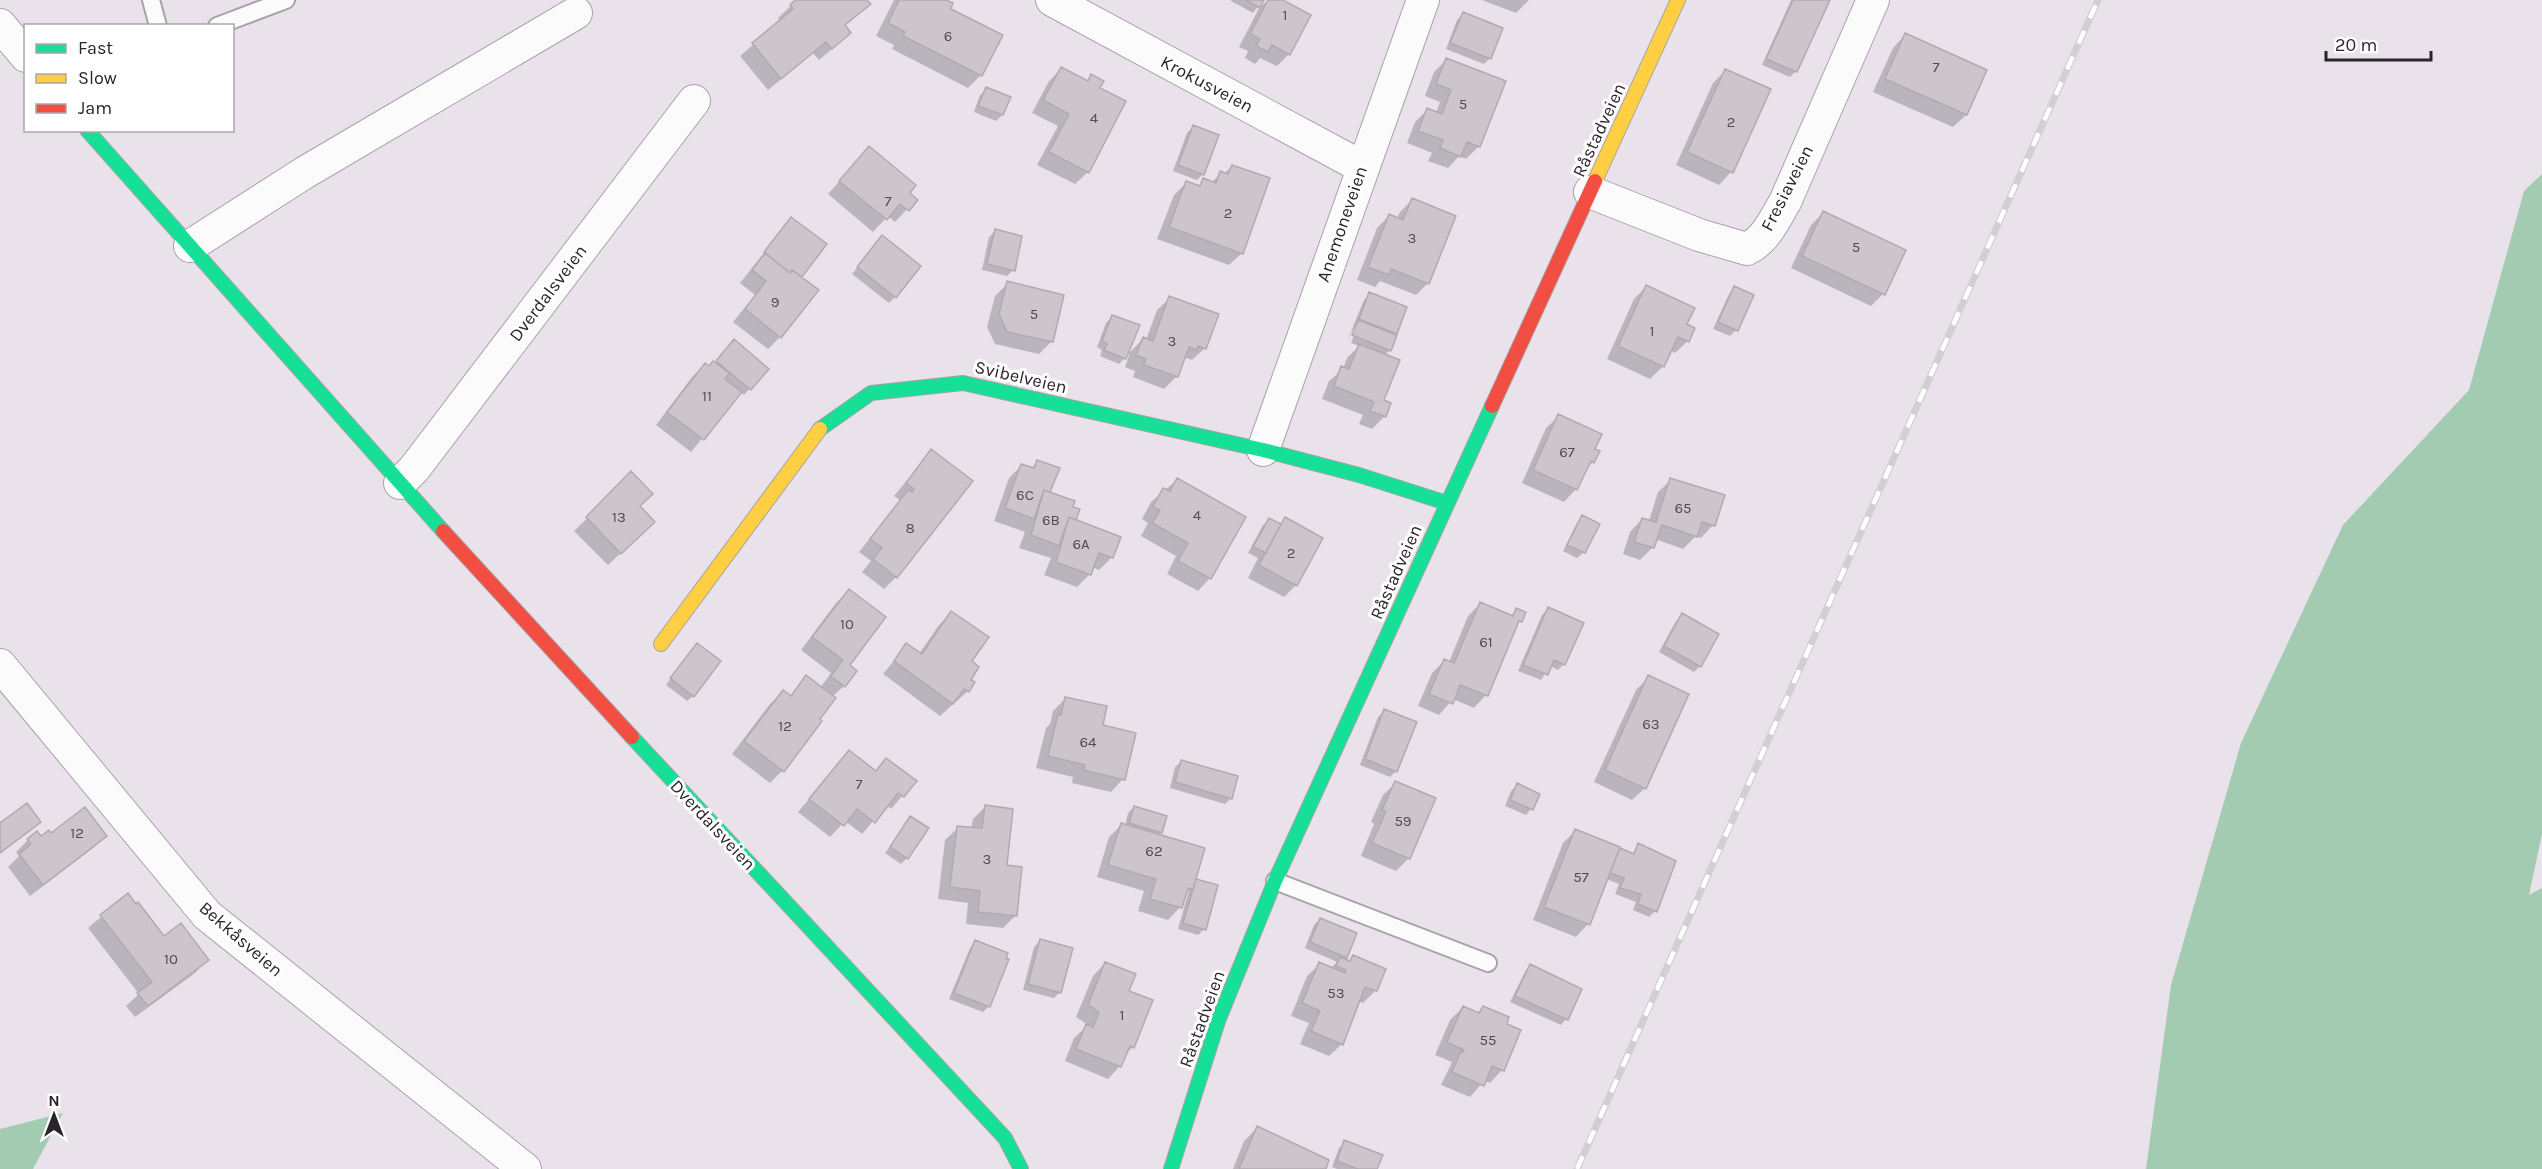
<svg xmlns="http://www.w3.org/2000/svg" width="2542" height="1169" viewBox="0 0 2542 1169" font-family="Karla,sans-serif">
<rect width="100%" height="100%" fill="#e9e2eb"/>
<path fill="#a2cbb2" d="M2542,174V834L2529,895L2542,888V1169H2146L2171,985L2241,743L2343,525L2469,390L2524,191Z
M63,1113L33,1169H0V1129Z"/>
<path fill="#0003" d="M797,0H865L869,4L844,26L849,33L837,45L819,60L813,53L768,90L740,56L781,21L778,18Z
M894,0H943L949,10L1001,36L981,75L968,88L892,49L894,45L876,36Z
M1263,0L1253,13L1231,1V0Z
M1268,0H1279L1289,54L1277,66L1260,58L1255,64L1245,58L1248,51L1239,47L1259,8Z
M1482,0H1529L1516,13Z
M1791,0H1828L1796,71L1790,77L1762,65Z
M1463,14L1490,58L1484,64L1446,49L1457,20Z
M1905,35L1985,71L1966,115L1953,127L1873,92L1893,48Z
M1446,60L1479,146L1466,159L1459,156L1448,168L1428,161L1432,153L1407,143L1415,122L1427,110L1436,113L1440,102L1425,96L1434,72Z
M1061,69L1086,82L1091,76L1098,89L1088,172L1075,184L1037,165L1058,126L1032,113L1049,81Z
M1726,70L1731,172L1719,185L1676,165L1713,83Z
M986,89L1002,115L996,121L974,112L980,95Z
M1193,127L1203,174L1197,180L1173,171L1187,133Z
M869,148L916,200L895,222L888,216L873,232L828,194Z
M1232,166L1242,253L1229,265L1157,239L1174,195L1186,183L1197,187L1204,180L1211,183L1221,173L1224,174Z
M1412,200L1428,283L1416,295L1380,281L1375,287L1357,280L1377,228L1389,216L1397,219L1400,212Z
M1823,213L1883,294L1871,306L1791,268L1811,225Z
M786,225L825,245L799,277L780,337L768,349L733,322L755,295L740,283Z
M995,231L1013,270L1007,276L982,270L989,237Z
M877,243L895,297L889,303L852,274Z
M1008,283L1062,296L1051,342L1039,354L995,344L987,327L995,296Z
M1646,287L1685,325L1688,341L1675,353L1670,351L1663,366L1650,379L1607,359L1634,299Z
M1735,288L1752,296L1736,330L1730,336L1713,329L1729,294Z
M1370,294L1405,308L1390,350L1384,356L1382,401L1389,404L1384,417L1372,429L1359,424L1363,415L1322,399L1329,381L1343,369L1347,358L1359,346L1351,343L1357,327H1354L1347,341L1364,300Z
M1170,298L1205,348L1192,360L1186,358L1183,362L1177,376L1164,389L1133,377L1135,371L1125,367L1130,353L1119,364L1100,356L1102,350L1097,347L1106,323L1112,317L1126,356L1143,339L1146,340L1157,310Z
M728,347L767,369L744,395L740,392L691,452L656,425L692,377L705,365L708,367L715,364Z
M1559,416L1593,450V462L1584,471L1576,489L1564,502L1522,483L1546,428Z
M931,451L896,577L884,589L862,572L871,561L859,552L900,500L894,496Z
M1038,462L1058,469L1049,493L1112,557L1099,570L1092,567L1090,574L1077,587L1044,575L1051,558L1019,548L1025,532L994,521L1009,478L1022,465L1031,469Z
M1177,480L1210,578L1198,591L1167,574L1176,556L1141,536L1148,523L1142,519L1151,502Z
M1671,480L1713,525L1701,538L1696,536L1683,549L1655,539L1653,547L1640,560L1623,554L1630,532L1642,519L1649,521L1658,492Z
M608,498L638,506L653,522L608,565L574,531Z
M1583,517L1598,525L1583,553L1577,558L1563,551L1577,523Z
M1285,519L1296,585L1284,597L1248,578L1258,558L1248,553L1263,525L1269,520L1279,525Z
M849,591L847,666L844,686L832,697L782,771L770,783L732,754L770,704L783,692L789,697L807,677L820,688L831,673L801,650L836,603Z
M1481,603L1511,616L1517,610L1520,621L1515,627L1486,695L1474,708L1453,699L1439,715L1418,706L1432,673L1444,661L1449,662L1468,616Z
M1548,609L1564,664L1558,670L1550,666L1541,680L1518,671L1542,615Z
M951,613L969,662V680L968,691L940,716L883,674L907,645L919,654L939,625Z
M1682,615L1700,666L1694,672L1659,652L1676,621Z
M691,651L693,696L687,701L666,685Z
M1649,677L1645,788L1632,800L1594,782L1636,690Z
M1066,698L1101,726L1123,779L1111,792L1072,783L1073,777L1036,768L1046,728L1050,724L1053,711Z
M1384,711L1396,771L1390,777L1360,765L1378,717Z
M886,759L915,781L891,809L887,805L862,834L845,821L830,837L798,812L820,786L874,772Z
M1181,762L1231,798L1225,804L1170,788L1175,767Z
M1395,783L1409,858L1396,871L1361,856L1374,824L1371,822L1383,795Z
M1517,785L1531,809L1526,815L1505,806L1511,791Z
M985,807L1005,867L1015,916L1003,928L966,924L968,903L938,899L945,840L958,828L971,829L973,819Z
M1134,807L1161,832L1157,836L1193,884L1196,881L1204,929L1198,935L1178,929L1189,890L1183,896L1180,907L1168,920L1138,911L1144,891L1097,877L1109,837L1121,825L1125,826L1128,813Z
M910,818L907,858L901,864L885,853Z
M1575,831L1632,854L1639,845L1655,911L1649,917L1633,910L1636,902L1615,894L1619,884L1606,879L1588,924L1576,937L1533,920L1563,843Z
M50,835L105,836L93,848L30,896L8,867L19,856L16,852L28,840Z
M127,895L164,938L207,960L195,973L135,1017L126,1006L139,994L88,928Z
M1320,919L1346,957L1343,960L1348,962L1353,956L1384,969L1375,991L1363,1003L1358,1001L1342,1044L1329,1056L1300,1044L1309,1023L1291,1016L1307,976L1320,964L1330,969L1337,962L1305,948L1314,925Z
M1040,941L1060,992L1054,998L1023,990L1034,947Z
M976,942L989,1006L983,1012L949,999L970,948Z
M1105,963L1133,1047L1124,1055L1120,1066L1108,1079L1065,1061L1074,1038L1088,1025L1076,1017L1093,976Z
M1531,966L1580,990L1566,1019L1561,1025L1510,1002L1525,972Z
M1463,1007L1477,1014L1483,1007L1505,1024L1519,1031L1502,1070L1490,1083L1484,1081L1470,1097L1441,1085L1452,1062L1435,1055L1450,1020Z
M1257,1128L1324,1169H1233L1244,1141Z
M1345,1142L1376,1169H1337L1332,1167L1339,1148Z"/>
<path fill="#ccc5cb" stroke="#b1aab0" stroke-width="1.5" d="M795,0H867L871,4L845,25L851,33L832,49L826,42L781,79L752,43L793,9L790,5Z
M899,0H946L953,3L951,9L1003,35L982,76L903,36L905,32L888,23Z
M1246,0H1264L1260,8Z
M1268,0H1283L1311,15L1290,55L1272,45L1268,52L1256,46L1260,39L1250,34Z
M1793,0H1830L1797,72L1766,59Z
M1463,12L1503,28L1491,59L1450,43Z
M1905,33L1987,70L1967,115L1885,79Z
M1446,58L1506,81L1480,147L1467,142L1461,157L1440,148L1443,140L1418,131L1427,108L1442,114L1451,90L1436,84Z
M1061,67L1088,81L1091,74L1104,81L1100,88L1126,101L1089,173L1049,152L1069,114L1043,100Z
M1725,69L1771,89L1733,173L1687,152Z
M986,87L1011,97L1003,115L978,106Z
M1193,125L1219,135L1204,175L1178,165Z
M869,146L916,185L910,193L918,200L909,211L900,204L887,220L839,181Z
M1232,165L1270,178L1243,254L1169,227L1186,181L1200,186L1203,178L1216,183L1220,171L1228,174Z
M1412,198L1456,216L1429,284L1391,269L1389,275L1368,267L1389,214L1403,220Z
M1823,211L1906,250L1885,295L1802,256Z
M791,217L827,244L802,277L792,270L790,273L764,252Z
M995,229L1022,236L1015,271L987,264Z
M882,235L921,266L896,298L857,267Z
M765,253L790,273L792,270L819,290L781,338L745,309L766,281L752,270Z
M1007,281L1064,295L1053,342L1007,332L999,314Z
M1646,285L1695,308L1687,324L1695,328L1689,342L1678,337L1664,367L1618,346Z
M1734,286L1754,295L1738,331L1718,322Z
M1369,292L1407,307L1397,334L1359,319Z
M1169,296L1219,314L1206,349L1198,346L1197,350L1189,347L1178,377L1144,365L1146,359L1136,355L1143,337L1153,341Z
M1112,315L1140,325L1126,359L1104,350L1107,344L1102,341Z
M1358,320L1397,335L1391,351L1352,335Z
M734,339L769,369L751,390L716,361Z
M1359,344L1400,360L1384,400L1391,403L1386,417L1370,411L1374,402L1334,386L1341,366L1349,369Z
M713,361L729,373L725,379L742,392L704,440L667,412L705,363L709,366Z
M1558,414L1602,434L1595,449L1600,451L1594,463L1591,461L1577,490L1533,470Z
M931,449L973,481L897,578L873,559L882,548L870,539L908,490L912,492L914,489L906,483Z
M1037,460L1060,468L1050,492L1044,490L1034,519L1005,508L1021,464L1034,468Z
M631,471L653,494L640,506L655,522L621,554L586,517Z
M1177,478L1246,517L1211,579L1178,561L1188,543L1152,523L1160,510L1153,507L1163,488L1170,491Z
M1670,478L1725,495L1715,526L1702,522L1697,537L1662,525L1654,548L1634,542L1642,518L1656,522Z
M1044,490L1075,501L1073,507L1080,509L1076,520L1069,517L1059,546L1031,535Z
M1582,515L1600,524L1585,553L1567,545Z
M1069,517L1121,537L1113,558L1099,553L1091,575L1056,562Z
M1285,517L1323,538L1297,586L1259,565Z
M1269,518L1281,524L1266,553L1253,547Z
M849,589L886,617L850,665L857,671L845,687L831,676L843,660L812,637Z
M1480,602L1513,616L1516,608L1526,612L1522,622L1519,621L1488,696L1460,685L1453,704L1429,694L1444,659L1454,663Z
M1548,607L1584,623L1565,665L1554,660L1548,675L1523,665Z
M951,611L989,637L972,661L979,667L971,680L975,682L969,692L964,689L953,704L894,661L906,643L922,654Z
M1682,613L1719,634L1701,667L1664,646Z
M697,643L721,661L694,697L670,678Z
M806,675L836,698L820,719L822,721L784,772L744,741L783,690L791,696Z
M1648,675L1689,694L1646,789L1605,770Z
M1065,697L1107,706L1103,725L1136,733L1125,780L1083,770L1085,765L1048,756L1058,714L1061,715Z
M1384,709L1417,722L1397,772L1365,759Z
M849,750L876,771L886,758L917,781L904,797L898,793L875,823L857,809L844,826L809,799Z
M1181,760L1238,776L1232,799L1175,782Z
M1395,781L1436,798L1410,859L1372,843L1386,811L1382,810Z
M1517,783L1540,794L1533,810L1510,800Z
M27,803L41,822L0,853V823Z
M985,805L1013,809L1007,865L1022,867L1017,916L978,912L980,891L950,887L957,826L982,828Z
M1134,806L1167,816L1162,833L1129,823Z
M85,807L107,836L43,885L19,854L31,844L27,839L37,831L41,836L49,830L51,833Z
M910,816L929,828L908,859L890,847Z
M1121,823L1205,848L1193,889L1188,888L1182,908L1150,899L1156,879L1108,865Z
M1575,829L1620,847L1590,925L1544,907Z
M1638,843L1676,861L1657,912L1638,904L1641,894L1620,888L1624,878L1610,873L1620,848L1634,854Z
M1196,879L1218,885L1206,930L1183,923Z
M128,893L136,904L138,902L164,936L181,923L209,960L148,1006L137,993L152,982L100,915Z
M1320,918L1357,933L1347,958L1310,942Z
M1040,939L1073,948L1061,993L1028,984Z
M975,940L1008,953L1006,959H1009L990,1007L954,993Z
M1353,955L1386,969L1377,991L1365,987L1343,1045L1311,1031L1320,1011L1302,1003L1319,962L1345,973L1346,970L1336,966L1340,957L1350,961Z
M1105,962L1136,974L1129,991L1153,1000L1134,1048L1130,1046L1121,1067L1076,1049L1086,1024L1093,1027L1099,1012L1088,1005Z
M1530,964L1582,989L1568,1020L1515,996Z
M1463,1006L1479,1013L1483,1006L1509,1017L1507,1024L1521,1030L1504,1071L1492,1066L1484,1086L1452,1072L1461,1051L1463,1052L1464,1050L1447,1042Z
M1257,1126L1329,1160L1326,1169H1239Z
M1344,1140L1383,1155L1377,1169H1358L1337,1161Z"/>
<g fill="none" stroke-linecap="round" stroke-linejoin="round">
<g stroke="#a8a2a9" stroke-width="20">
<path id="lane" d="M151,0L158,26
M217,26L286,0
M1275,881L1488,963"/>
</g>
<g stroke="#a8a2a9" stroke-width="34">
<path id="street" d="M1052,0L1362,167
M0,25L26,56
M1590,192L1699,235L1747,249C1766,240 1774,220 1785,202L1873,0
M190,246L304,173L576,13
M1263,450L1423,0
M400,483L414,469L694,101
M0,665L207,915L525,1169"/>
</g>
<g stroke="#a8a2a9" stroke-width="16">
<path id="fast" d="M87,130L443,531
M820,429L871,393L963,383L1263,450L1359,475L1447,503
M632,737L1005,1138L1021,1169
M1171,1169L1218,1021L1275,881L1492,406"/>
</g>
<g stroke="#a8a2a9" stroke-width="16">
<path id="slow" d="M1595,181L1678,0
M661,644L820,429"/>
</g>
<g stroke="#a8a2a9" stroke-width="16">
<path id="jam" d="M1492,406L1595,181
M443,531L632,737"/>
</g>
<use href="#lane" stroke="#fcfbfc" stroke-width="16"/>
<use href="#street" stroke="#fcfbfc" stroke-width="32"/>
<use href="#fast" stroke="#16e098" stroke-width="14"/>
<use href="#slow" stroke="#ffcf43" stroke-width="14"/>
<use href="#jam" stroke="#f24e42" stroke-width="14"/>
<g stroke="#d2cfd2" stroke-width="7">
<path id="rail" d="M1577,1169L2098,0"/>
</g>
<use href="#rail" stroke="#fff" stroke-width="4.5" stroke-dasharray="14" stroke-linecap="butt"/>
</g>
<g text-anchor="middle" dominant-baseline="central" stroke-width="6" stroke-linejoin="round" paint-order="stroke">
<g font-size="15" fill="#524c52">
<text x="1285" y="15">1</text>
<text x="948" y="36">6</text>
<text x="1936" y="67">7</text>
<text x="1463" y="104">5</text>
<text x="1094" y="118">4</text>
<text x="1731" y="122">2</text>
<text x="888" y="201">7</text>
<text x="1228" y="213">2</text>
<text x="1412" y="238">3</text>
<text x="1856" y="247">5</text>
<text x="775" y="302">9</text>
<text x="1034" y="314">5</text>
<text x="1652" y="331">1</text>
<text x="1172" y="341">3</text>
<text x="707" y="396">11</text>
<text x="1567" y="452">67</text>
<text x="1025" y="495">6C</text>
<text x="1683" y="508">65</text>
<text x="1197" y="515">4</text>
<text x="619" y="517">13</text>
<text x="1051" y="520">6B</text>
<text x="910" y="528">8</text>
<text x="1081" y="544">6A</text>
<text x="1291" y="553">2</text>
<text x="847" y="624">10</text>
<text x="1486" y="642">61</text>
<text x="1651" y="724">63</text>
<text x="785" y="726">12</text>
<text x="1088" y="742">64</text>
<text x="859" y="784">7</text>
<text x="1403" y="821">59</text>
<text x="77" y="833">12</text>
<text x="1154" y="851">62</text>
<text x="987" y="859">3</text>
<text x="1581" y="877">57</text>
<text x="171" y="959">10</text>
<text x="1336" y="993">53</text>
<text x="1122" y="1015">1</text>
<text x="1488" y="1040">55</text>
</g>
<g font-size="18" fill="#2a242a" stroke="#fff">
<text transform="translate(1207 84) rotate(28)">Krokusveien</text>
<text transform="translate(1599 130) rotate(-65)">Råstadveien</text>
<text transform="translate(1787 188) rotate(-63)">Fresiaveien</text>
<text transform="translate(1342 224) rotate(-71)">Anemoneveien</text>
<text transform="translate(548 293) rotate(-53)">Dverdalsveien</text>
<text transform="translate(1021 377) rotate(13)">Svibelveien</text>
<text transform="translate(1396 572) rotate(-66)">Råstadveien</text>
<text transform="translate(713 825) rotate(47)">Dverdalsveien</text>
<text transform="translate(241 939) rotate(41)">Bekkåsveien</text>
<text transform="translate(1202 1019) rotate(-70)">Råstadveien</text>
</g>
</g>
<rect x="24" y="24" width="210" height="108" fill="#ffffff" stroke="#aaa7aa" stroke-width="1.5"/>
<rect x="36" y="44" width="30" height="9" fill="#16e098" stroke="#aaa7aa" stroke-width="1.5"/>
<text x="78" y="54" font-size="18" fill="#2a242a">Fast</text>
<rect x="36" y="74" width="30" height="9" fill="#ffcf43" stroke="#aaa7aa" stroke-width="1.5"/>
<text x="78" y="84" font-size="18" fill="#2a242a">Slow</text>
<rect x="36" y="104" width="30" height="9" fill="#f24e42" stroke="#aaa7aa" stroke-width="1.5"/>
<text x="78" y="114" font-size="18" fill="#2a242a">Jam</text>
<g transform="translate(54 1115)" stroke="#ffffff" stroke-width="4.5" paint-order="stroke">
<path d="M0-4.5L10 22L0 15L-10 22Z" fill="#2a242a"/>
<text y="-9" font-size="16" font-weight="bold" text-anchor="middle" fill="#2a242a">N</text>
</g>
<path d="M2326 51v9h105v-9" fill="none" stroke="#2a242a" stroke-width="3"/>
<text x="2335" y="51" font-size="18" fill="#2a242a" stroke="#ffffff" stroke-width="4.5" paint-order="stroke">20 m</text>
</svg>
